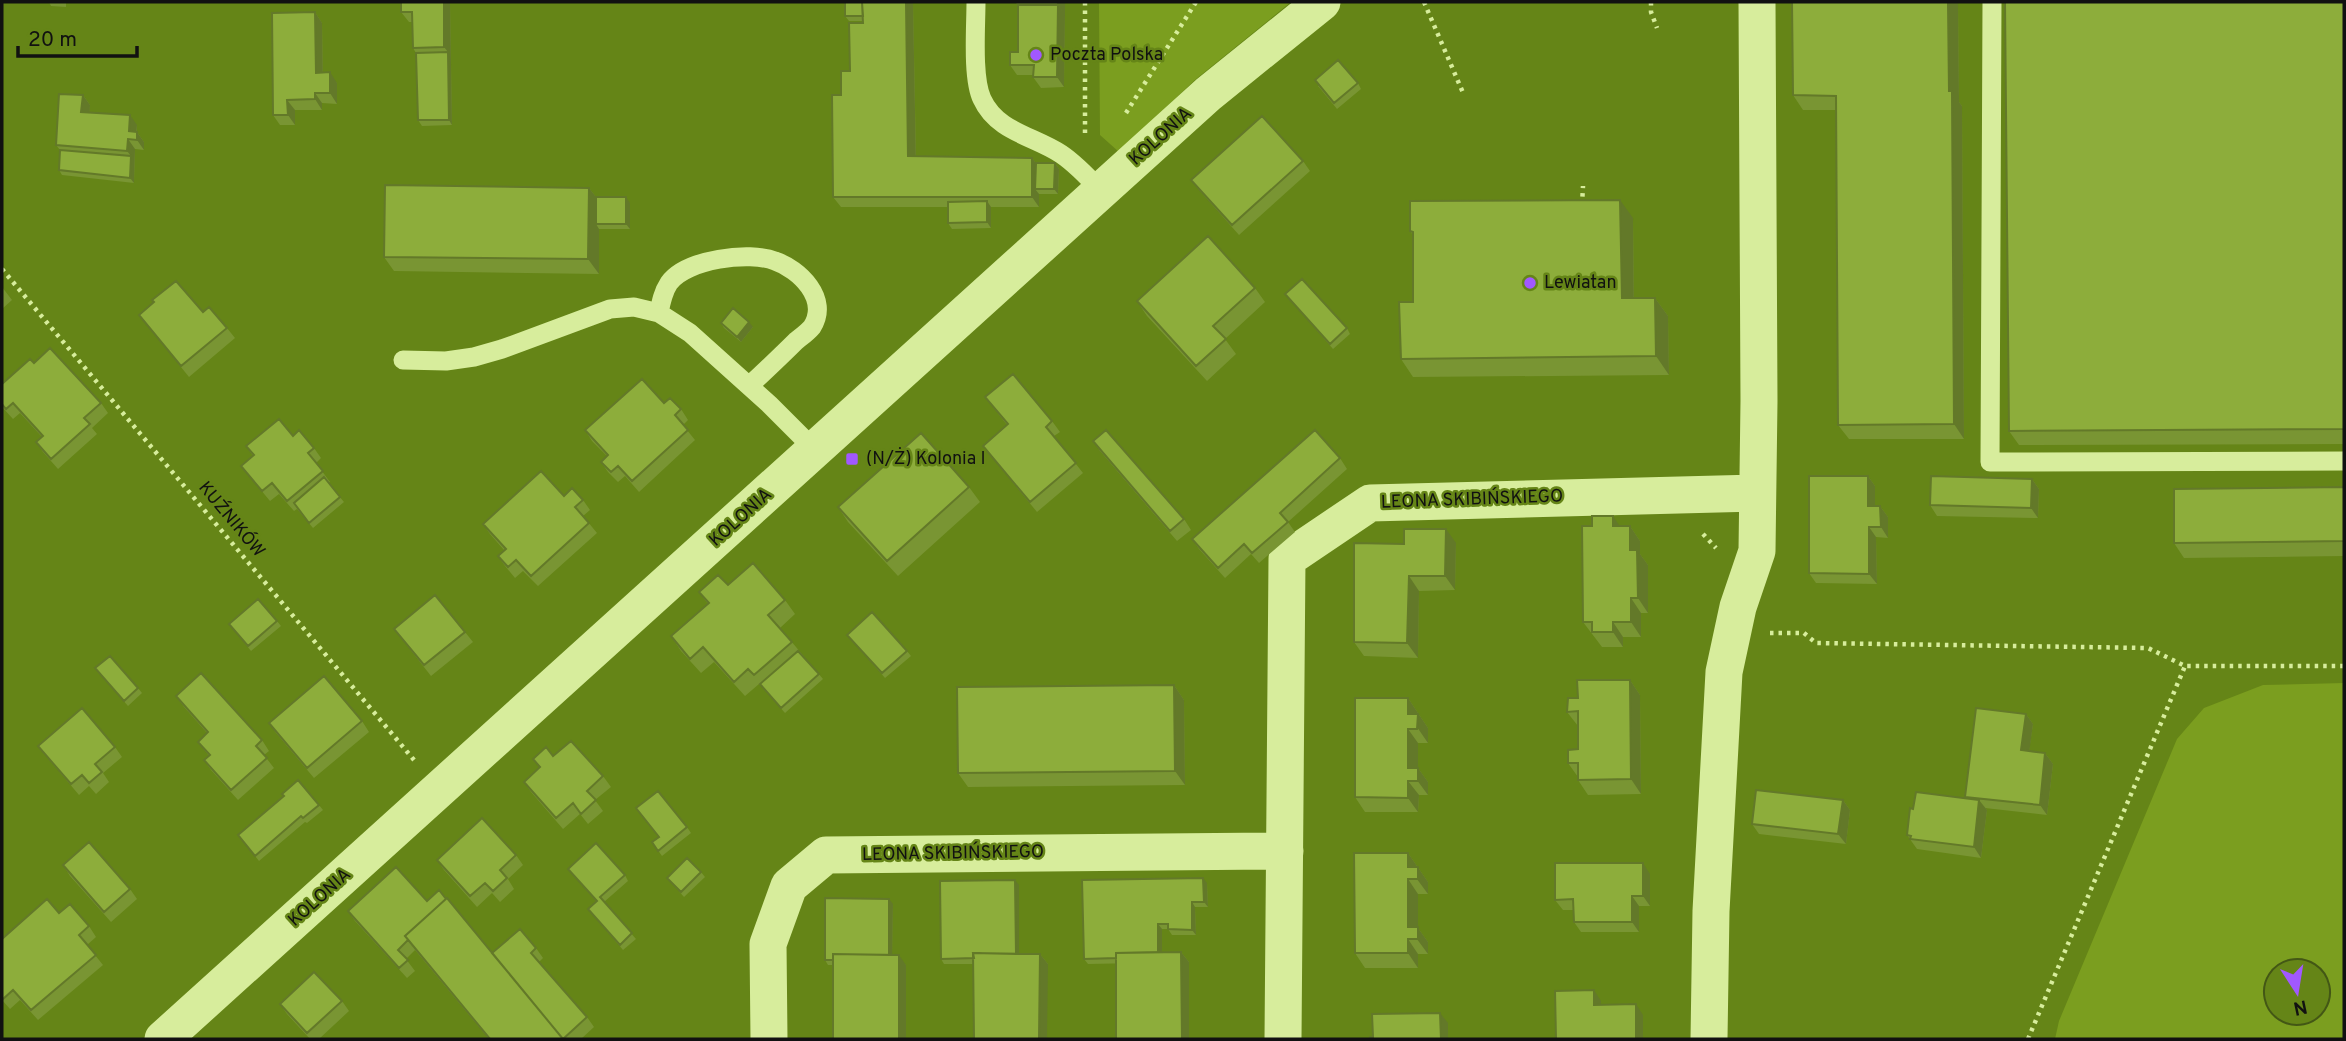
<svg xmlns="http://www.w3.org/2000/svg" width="2346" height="1041" viewBox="0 0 2346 1041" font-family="Overpass,sans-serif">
<rect width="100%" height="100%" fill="#658517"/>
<path fill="#7b9e1f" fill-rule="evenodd" d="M1099,2H1291L1196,79L1119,152L1100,135Z
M2344,683V1039H2055L2059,1021L2177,739L2204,708L2263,685ZM2276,971H2318V1013H2276Z"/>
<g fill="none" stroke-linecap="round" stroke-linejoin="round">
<path stroke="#d7ed9c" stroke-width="4.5" stroke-dasharray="3.5 5" stroke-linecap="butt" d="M1085,2V134
M1424,2L1464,95
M1651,2V12L1657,28
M1126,113L1196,2
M1582,205L1583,186
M2,269L414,760
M1703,534L1716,548
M1770,633H1804L1816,643L2148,648L2185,666H2344
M2028,1039L2185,666"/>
<path stroke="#d7ed9c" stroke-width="19" d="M976,2C976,27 972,78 982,99C997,132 1034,136 1061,154C1076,164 1089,178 1101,191
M1992,2L1990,462L2344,461
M659,313C661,302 663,292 669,283C686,259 750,251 775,261C799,269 830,299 812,327C808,332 801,337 796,341C781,356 765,371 749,386
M403,360L446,361L474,357L502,349L610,309L634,307L659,313L690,333L769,404L816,451"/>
<path stroke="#d7ed9c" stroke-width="37" d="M163,1039L1208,94L1322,2
M769,1039L768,944L789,886L826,855L1285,851
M1283,1039L1287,559L1370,503L1757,493
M1709,1039L1711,911L1724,672L1738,607L1757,551L1759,401L1757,2"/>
</g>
<path fill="#799533" d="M49,2H66V7L51,6Z
M408,2H450L452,125L422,126L418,120L416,53L413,48L412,22H409L401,12Z
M913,2L916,156L1032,158L1036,163H1055L1059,169L1058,194H1039V207H991V228L952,229L948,223V207H841L833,197L841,95L850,71L863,23V21H849L845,16Z
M1015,2H1065L1064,87L1041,88L1033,77V75H1017L1010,65L1018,52V5Z
M1792,2H1958L1959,102L1962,106L1964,439H1849L1838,425L1836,110H1803L1793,95Z
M2344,2V444L2019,445L2009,431Z
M315,12L322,23L323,73L337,83V104L322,103V110H295V125H280L273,115Z
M1358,83L1361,89L1337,109L1318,86Z
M83,95L90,105L89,113L137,125V132L144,142V150L135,149L134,183L62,175L59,170L60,150L56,145Z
M1303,161L1310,171L1239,235L1199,190L1191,180Z
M589,188L596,197L630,203V229H599V274L394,271L384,257Z
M1633,218L1634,298H1655L1668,316L1669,375L1413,377L1401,359L1413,302V235L1410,231Z
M2,287L12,300L2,309Z
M1255,288L1265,302L1225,339L1236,354L1207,381L1147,316L1137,301Z
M1285,294L1347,328L1350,334L1333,349Z
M154,303L203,312L227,328L235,338L189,377L139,315Z
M721,323L753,327L741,342L724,328Z
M2,384L101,403L108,413L92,428L97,434L58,469L43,452L36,442L42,437L20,413L13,419L2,407Z
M985,397L1052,421L1060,432L1054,436L1083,473L1037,512L991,456L983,446L1007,425Z
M664,403L681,409L688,420L683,425L695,440L639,492L625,476L618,482L608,472L601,462L607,456L592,441L585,430Z
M293,436L314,448L321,458L316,463L330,482L328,483L344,502L313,528L297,509L294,511L279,494L270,501L241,466L253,456L246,446Z
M1093,441L1184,519L1191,530L1177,541L1100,451Z
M1340,458L1347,469L1288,522L1295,532L1259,563L1251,554L1225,578L1199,549L1192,539Z
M1868,476L1875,486V506H1880L1888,517V538L1876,537L1877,584L1816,583L1809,573Z
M2032,479L2039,489L2038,518L1937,516L1930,505Z
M969,487L980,502L898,576L848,522L838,507Z
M2344,487V556L2184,558L2174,543Z
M564,496L583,500L590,510L583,516L597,533L538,586L523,571L515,578L505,566L498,556L504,550L490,534L483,524Z
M1620,526H1630L1640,541V554L1648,565V613H1641V637H1623V647H1602L1583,622Z
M1354,543H1456L1455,590L1419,591L1418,658L1364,656L1354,642Z
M728,585L785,600L795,614L780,628L823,679L785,713L759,684L745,696L714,662L701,673L681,651L671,636L708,604L699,592Z
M277,621L281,626L251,651L229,624Z
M394,629L465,632L473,642L431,676Z
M847,635L907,651L911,656L885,678Z
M95,668L138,688L142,693L128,706Z
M1630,680L1640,695L1641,794L1588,795L1578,780V777L1568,763L1578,749V726L1567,712L1578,698Z
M1174,685L1184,700L1185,785L968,787L958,773Z
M176,696L262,740L269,751L264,755L274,768L238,800L211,770L204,760L209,756L198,742L207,733L184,707Z
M1408,698L1428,728V743H1418V768L1428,782V795H1419L1418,812H1365L1355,797Z
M2026,714L2033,724L2029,751L2045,753L2053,764L2047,815L1985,808L1987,810L1981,858L1917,849L1907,835L1966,798L1965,797Z
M362,721L369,732L314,778L276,733L269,723Z
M38,746L115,747L122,757L103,773L109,782L96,794L89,786L79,795L46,756Z
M553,756L603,776L611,787L595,800L603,811L588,824L580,814L563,829L531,792L524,782L540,768L533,759Z
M282,794L319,805L323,810L307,823L305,822L259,861L238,835L283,796Z
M1843,800L1850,810L1846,844L1759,834L1752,824Z
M687,827L691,833L662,856L652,842Z
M1408,853L1428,882V894H1418V928L1428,942V954H1418V968H1365L1355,953Z
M516,855L523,865L508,879L514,889L500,902L492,893L477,907L444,870L437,860Z
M63,865L130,889L137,899L111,922L70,876Z
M568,869L625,875L628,881L604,902L636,939L623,950L588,909L596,901Z
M701,872L705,877L684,897L667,878Z
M1650,874V906H1639V932H1581L1574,922L1573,910H1563L1555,900Z
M1207,883L1208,907H1195L1196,935H1172L1168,929H1162V952H1181L1189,962L1088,964L1084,959Z
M1019,885V954H1040L1048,964H944L941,959Z
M427,901L492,953L536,948L543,958L539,962L587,1017L594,1027L581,1039H489L415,950L406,959L415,971L407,978L355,921L348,911Z
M893,904L892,955L906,965H828L825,960Z
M59,913L89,926L96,937L87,945L103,965L38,1020L20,1000L10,1009L2,1000V939Z
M342,1001L349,1011L319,1039H310L287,1014L280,1004Z"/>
<path fill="#637929" d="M444,2H450L452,125L449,120L448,52L444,47Z
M906,2H913L916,166L908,156Z
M1056,2H1065V15Z
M1948,2H1958L1959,102L1962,106L1964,439L1954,424Z
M1058,5L1065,15L1064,87L1057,77Z
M315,12L322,23L323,83L316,73Z
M330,72L337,83V104L330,93Z
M315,93L322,103V110L315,99Z
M83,95L90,105L89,123L81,112Z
M287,100L295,110V125L288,115Z
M130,115L137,125L136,140L129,131Z
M137,132L144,142V150L137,140Z
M128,139L135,149L134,183L130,178L131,156L127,151Z
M1032,158L1040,168L1035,189L1039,194V207L1032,197Z
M1055,163L1059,169L1058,194L1054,189Z
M589,188L600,202L596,224L599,229V274L588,259Z
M626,197L630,203V229L626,224Z
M1620,200L1633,218L1634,317L1622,298Z
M987,201L991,207V228L987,222Z
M1655,298L1668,316L1669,375L1656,356Z
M749,322L753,327L741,342L737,337Z
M1868,476L1875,486V517L1868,506Z
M2032,479L2039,489L2038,518L2031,508Z
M1880,506L1888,517V538L1881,527Z
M1613,516L1623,531L1613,526Z
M1630,526L1640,541V554L1648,565V613L1638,598L1630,550Z
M1869,527L1876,537L1877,584L1869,574Z
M1446,529L1456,543L1455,590L1445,576Z
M1409,576L1419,591L1418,658L1407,643Z
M1631,598L1641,613V637L1631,622Z
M1613,622L1623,637V647L1613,632Z
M1630,680L1640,695L1641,794L1631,779Z
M1174,685L1184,700L1185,785L1175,771Z
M1408,698L1428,728V743L1408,714Z
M2026,714L2033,724L2028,761L2021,750Z
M1408,729L1418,743V768L1428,782V795L1408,768Z
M2045,753L2053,764L2047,815L2040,805Z
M1408,781L1419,795L1418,812L1408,798Z
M1843,800L1850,810L1846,844L1838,834Z
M1979,800L1987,810L1981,858L1974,847Z
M1408,853L1428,882V894L1408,867Z
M1643,863L1650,874V906L1643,896Z
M1203,878L1207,883L1208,907L1204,902Z
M1408,879L1418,894V928L1428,942V954L1408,927Z
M1015,880L1019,885V963L1016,958Z
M1632,896L1639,906V932L1632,922Z
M889,899L893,904L892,965L889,960Z
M1192,902L1195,907L1196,935L1192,930Z
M1158,924L1162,929V962L1158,957Z
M1408,939L1418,954V968L1408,953Z
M1181,952L1189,962V1039H1182Z
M1040,954L1048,964L1047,1039H1039Z
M899,955L906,965V1039H899Z
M1594,990L1601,1001V1015L1594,1005Z
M1636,1004L1643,1015V1039H1636Z
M1440,1013L1448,1023V1039H1441Z"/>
<path fill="#8dad3b" stroke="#637929" stroke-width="2" d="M401,2H444V47L413,48L412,12H401Z
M845,2H862L863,16H845Z
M862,2H906L908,156L1032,158V197H833L832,95H841V71H850L849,23H863Z
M1792,2H1948L1949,91H1952L1954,424L1838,425L1836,96L1793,95Z
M2005,2H2344V429L2009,431Z
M1018,5H1058L1057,77H1033L1034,65H1010V52H1018Z
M315,12L316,73L330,72V93H315V99L287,100L288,115H273L272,13Z
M448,52L449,120H418L416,53Z
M1338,60L1358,83L1334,103L1315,80Z
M59,94L83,95L81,112L130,115L129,131L137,132V140L128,139L127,151L56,145Z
M1262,116L1303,161L1232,225L1191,180Z
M60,150L131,156L130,178L59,170Z
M1036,163H1055L1054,189H1035Z
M385,185L589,188L588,259L384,257Z
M596,197H626V224H596Z
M1620,200L1622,298H1655L1656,356L1401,359L1399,302H1413V232L1410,231V201Z
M987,201V222L948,223V202Z
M1208,236L1255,288L1213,326L1226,339L1196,366L1137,301Z
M1302,279L1347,328L1330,344L1285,294Z
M176,281L203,312L209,307L227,328L181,366L139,315L154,302L152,300Z
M733,308L749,322L737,337L721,323Z
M50,348L101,403L84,418L90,424L51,459L36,442L43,436L13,403L6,409L2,404V384L30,359L34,363Z
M1013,374L1052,421L1046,427L1076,463L1030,502L983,446L1008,424L985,397Z
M642,379L664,403L670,398L681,409L675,415L688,430L632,481L618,466L611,472L601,462L608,455L585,430Z
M279,419L293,436L299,430L314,448L308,453L323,471L287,501L272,483L262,491L241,466L254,455L246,446Z
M1106,430L1184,519L1170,531L1093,441Z
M1315,430L1340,458L1280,513L1288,522L1252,553L1244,544L1218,568L1192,539Z
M921,433L969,487L887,561L838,507Z
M541,471L564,496L572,488L583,500L575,507L589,523L531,576L516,560L508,567L498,556L506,549L483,524Z
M1809,476H1868V506H1880L1881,527H1869V574L1809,573Z
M1931,476L2032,479L2031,508L1930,505Z
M324,477L340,497L309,523L294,503Z
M2344,487V541L2174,543V489Z
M1592,516H1613V526H1630V550H1637L1638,598H1631V622H1613V632H1592V622H1583L1582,526H1592Z
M1404,529H1446L1445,576H1409L1407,643L1354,642V543L1404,544Z
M753,563L785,600L768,615L792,642L754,675L748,669L734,682L703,647L690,659L671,636L709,603L699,592L718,575L728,585Z
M435,595L465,632L424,665L394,629Z
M258,599L277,621L248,646L229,624Z
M872,612L907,651L882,673L847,635Z
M798,651L819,674L781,708L760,684Z
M110,656L138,688L124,701L95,668Z
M201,673L262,740L256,746L267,758L231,790L204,760L210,755L198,742L208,732L176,696Z
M324,676L362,721L307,768L269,723Z
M1577,680H1630L1631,779L1578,780V763H1568V750L1578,749V711L1567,712L1568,698H1578Z
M1174,685L1175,771L958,773L957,687Z
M1355,698H1408V714H1418L1417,729H1408V768H1418V781H1408V798L1355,797Z
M82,708L115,747L95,764L102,772L89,783L82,775L71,784L38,746Z
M1976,708L2026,714L2021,750L2045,753L2040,805L1965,797Z
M571,741L603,776L587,791L596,800L581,814L573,803L556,818L524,782L540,767L533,759L546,747L553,756Z
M298,780L319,805L303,818L301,816L255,856L238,835L284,796L282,794Z
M1756,790L1843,800L1838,834L1752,824Z
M658,791L687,827L658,851L652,842L659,837L636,808Z
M1916,792L1979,800L1974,847L1910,839L1911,836L1907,835L1910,808L1913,809Z
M482,818L516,855L500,870L507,878L493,891L485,883L470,896L437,860Z
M89,842L130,889L104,912L63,865Z
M596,843L625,875L600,897L632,933L620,945L588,909L597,901L568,869Z
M1354,853H1408V867H1418V879H1408V927H1418V939H1408V953H1355Z
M687,858L701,872L681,892L667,878Z
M1555,863H1643V896H1632V922H1574L1573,899L1555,900Z
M396,867L427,901L439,890L446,899L405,936L408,940L398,950L408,960L399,968L348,911Z
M1203,878L1204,902H1192V930L1168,929V924H1158V952L1116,953V958L1084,959L1082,880Z
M1015,880L1016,954L973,953L974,958L941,959L940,881Z
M447,898L563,1039H490L405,936Z
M825,898L889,899V955L833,954V960H825Z
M47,899L59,913L70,904L89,926L79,935L96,955L31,1010L13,990L3,999L2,998V939Z
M520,929L536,948L531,953L587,1017L563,1039L492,953Z
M1181,952L1182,1039H1116V953Z
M973,953L1040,954L1039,1039H974Z
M833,954L899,955V1039H833Z
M314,972L342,1001L307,1033L280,1004Z
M1594,990V1005L1636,1004V1039H1556L1555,991Z
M1440,1013L1441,1039H1370V1037H1373L1372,1014Z"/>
<g fill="#a158ff" stroke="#658517" stroke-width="2.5">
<circle cx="1036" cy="55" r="7"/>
<circle cx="1530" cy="283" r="7"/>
<rect x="845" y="452" width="14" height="14" rx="3.5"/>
</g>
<g text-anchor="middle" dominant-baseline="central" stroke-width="5" stroke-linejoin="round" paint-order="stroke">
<g font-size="18" fill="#111" stroke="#658517" text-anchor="start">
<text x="1050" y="55">Poczta Polska</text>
<text x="1544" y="283">Lewiatan</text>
<text x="866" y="459">(N/Ż) Kolonia I</text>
</g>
<g font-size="18" fill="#111" stroke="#658517">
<text transform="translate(1161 137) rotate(-42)">KOLONIA</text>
<text transform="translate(1472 500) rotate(-2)">LEONA SKIBIŃSKIEGO</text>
<text transform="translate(741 518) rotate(-42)">KOLONIA</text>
<text transform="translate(231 520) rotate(50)">KUŹNIKÓW</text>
<text transform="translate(953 854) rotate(-1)">LEONA SKIBIŃSKIEGO</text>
<text transform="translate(320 898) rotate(-42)">KOLONIA</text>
</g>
</g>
<rect width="2346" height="1041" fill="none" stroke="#111111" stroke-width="7"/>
<g transform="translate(2297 992) rotate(168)"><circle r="33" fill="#658517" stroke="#435715" stroke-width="2"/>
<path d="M0-5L12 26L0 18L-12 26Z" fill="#a158ff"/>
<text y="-10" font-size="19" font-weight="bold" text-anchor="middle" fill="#111111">N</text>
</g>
<path d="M18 46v10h119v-10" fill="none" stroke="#111111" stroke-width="3.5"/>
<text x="28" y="46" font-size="21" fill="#111111" stroke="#658517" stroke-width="5" paint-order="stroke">20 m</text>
</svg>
